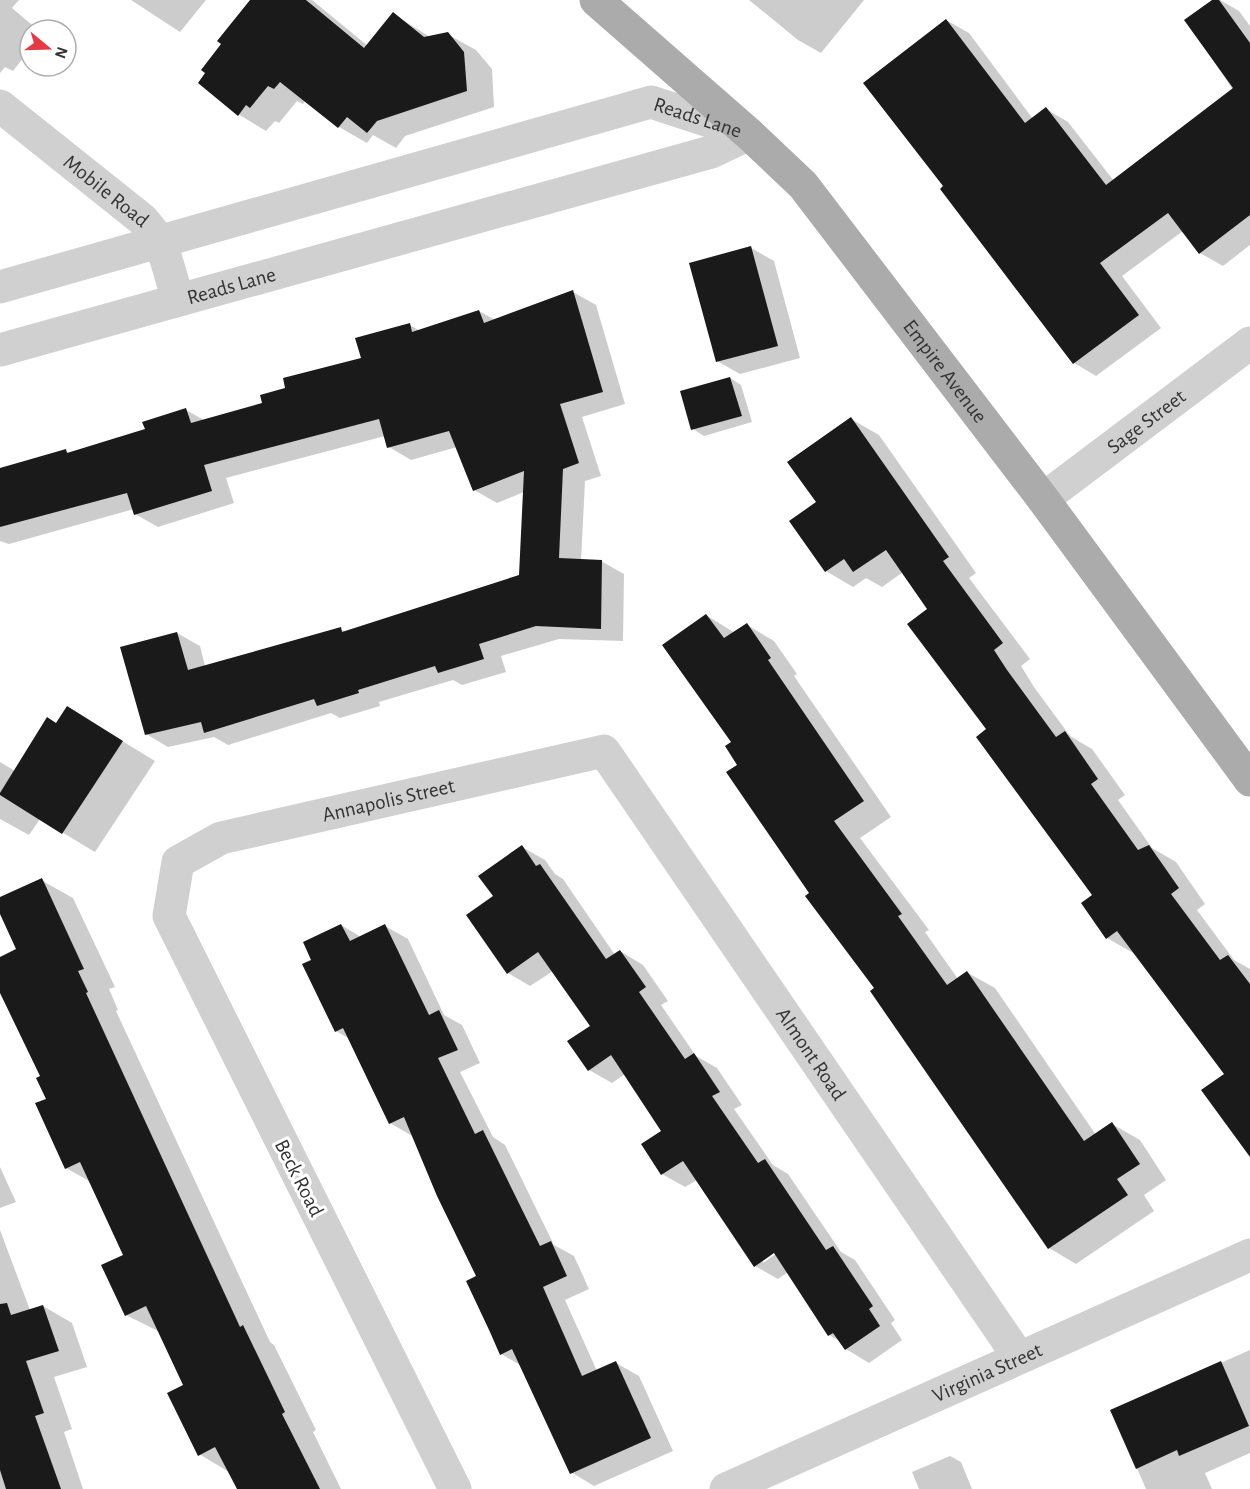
<svg xmlns="http://www.w3.org/2000/svg" width="1250" height="1489" viewBox="0 0 1250 1489" font-family="'Alegreya Sans',sans-serif">
<rect width="100%" height="100%" fill="#fff"/>
<path fill="#0003" fill-rule="evenodd" d="M0,0H19L12,8L38,30H30V49L13,71L5,67L0,73Z
M131,0H206L180,32Z
M254,0H312L368,46L393,14L430,37L447,34L476,50L492,69L494,107L405,136L396,148L373,135L367,143L339,127L306,100L303,104L297,101L279,123L275,121L266,131L238,114Z
M749,0H864L821,53L798,40Z
M1214,0H1220L1239,11L1250,26V245L1223,266L1200,253L1183,231L1122,276L1161,328L1096,376L1074,363L945,187L946,20L969,33L1033,119L1046,109L1068,122L1114,181L1233,90L1186,20Z
M751,248L774,261L800,358L740,374L717,361Z
M573,292L596,305L625,404L582,417L601,476L585,481L581,561H601L624,574L623,641L559,639L501,656L506,672L462,685L453,680L379,702L380,706L340,718L331,713L228,745L214,737L168,747L146,734L177,633L200,646L205,666L340,629L346,632L521,576L524,492L497,503L474,490L457,447L411,460L389,447L385,436L226,478L234,503L158,527L135,514L134,509L9,544L0,541V469L66,451L70,454L146,430L186,410L204,420L264,404L287,389L363,359L410,325L420,331L479,311L495,320Z
M730,378L741,385L752,422L704,436L693,429Z
M851,419L879,435L976,573L969,578L1030,659L1021,666L1034,687L1070,736L1092,749L1125,795L1118,800L1152,848L1176,862L1205,904L1197,910L1234,960L1250,969V1155L1226,1074L1135,954L1107,938L1094,895L989,729L929,609L903,572L882,587L866,578L853,587L826,571L818,503Z
M706,615L735,633L747,625L774,641L797,674L794,676L891,817L860,838L929,930L925,932L958,979L968,973L995,988L1096,1135L1112,1124L1140,1140L1166,1180L1144,1195L1154,1211L1076,1264L1049,1248L811,894L739,765Z
M68,708L155,761L95,852L40,819L29,835L0,819V762L15,771L57,725Z
M522,847L545,860L555,874L563,879L615,955L620,951L643,965L668,1001L661,1005L696,1056L717,1068L742,1105L734,1109L773,1165L788,1174L841,1252L855,1260L895,1320L891,1323L902,1340L869,1363L846,1349L840,1341L829,1335L788,1272L778,1279L755,1266L697,1180L685,1187L662,1174L643,1145L663,1131L625,1074L612,1083L589,1070L592,1027L553,971L530,986L508,973L495,896ZM779,1248L781,1250L763,1263V1259Z
M41,880L73,898L115,987L109,989L118,1010L116,1011L270,1342L274,1345L316,1430L313,1432L341,1489H238L229,1472L199,1454L185,1385L160,1332L126,1315L125,1256L91,1182L66,1168L42,1077L0,989V959L18,950L0,911V899Z
M341,925L361,937L385,926L408,939L444,1015L462,1025L480,1063L460,1072L493,1137L505,1145L554,1245L574,1256L589,1289L565,1300L597,1371L616,1363L639,1376L673,1451L594,1486L571,1472L522,1366L501,1354L478,1276L414,1137L390,1123L350,1039L336,1031L313,961Z
M0,1167L16,1202L0,1208Z
M0,1230L30,1310L43,1306L72,1323L87,1367L54,1377L72,1429L64,1432L83,1489H0Z
M1250,1350V1453L1205,1473L1212,1489H1146L1112,1411Z
M950,1456L961,1462L972,1489H919L912,1472Z"/>
<path fill="#1a1a1a" d="M250,0H306L364,48L393,12L424,37L448,32L464,52L467,91L377,121L367,133L347,117L338,128L280,82L274,89L268,86L250,108L246,105L238,116L198,83L205,73L201,70L221,44L217,41Z
M1212,0H1219L1250,43V215L1199,254L1168,213L1100,263L1139,315L1073,364L940,189L943,186L863,83L946,19L1025,123L1046,107L1106,185L1233,88L1184,20Z
M751,246L778,346L716,362L689,263Z
M573,290L603,392L560,404L579,463L563,469L559,558L602,560L601,629L536,626L479,644L484,659L438,673L435,666L358,690L359,693L317,706L314,699L204,733L201,722L145,735L120,647L177,632L188,670L341,627L342,632L519,575L524,471L473,491L449,431L387,448L379,419L204,465L212,491L134,515L127,493L0,527V468L66,449L67,453L145,429L142,422L186,408L191,423L262,403L260,395L285,388L283,378L361,358L355,338L410,323L412,332L479,310L484,323Z
M730,377L742,416L691,430L680,391Z
M851,417L949,557L943,561L1003,643L994,650L1007,670L1056,737L1065,731L1098,779L1091,784L1138,850L1149,845L1179,888L1171,894L1220,960L1228,955L1250,984V1157L1201,1090L1224,1074L1117,931L1106,939L1081,903L1092,895L976,737L986,729L907,624L927,609L886,550L853,572L844,559L825,572L789,521L816,502L787,462Z
M706,614L724,638L747,623L771,658L768,660L864,801L834,821L902,914L898,916L947,985L967,971L1084,1141L1112,1122L1140,1164L1117,1179L1128,1195L1048,1249L870,991L874,988L805,896L809,893L726,772L737,765L725,746L731,742L662,645Z
M67,706L123,741L62,834L0,795V793L47,717L56,723Z
M522,845L536,866L540,864L606,959L620,950L646,987L639,992L685,1059L694,1053L720,1092L712,1096L758,1163L765,1159L826,1250L833,1246L873,1306L869,1309L880,1326L845,1350L833,1333L828,1336L774,1253L754,1267L683,1161L661,1175L641,1144L661,1131L611,1055L588,1071L567,1041L590,1026L538,952L507,974L466,915L493,896L478,876Z
M42,878L84,969L78,971L88,992L86,993L240,1327L243,1325L285,1412L282,1414L320,1489H237L215,1447L198,1456L167,1393L183,1385L146,1306L125,1316L101,1265L123,1255L80,1162L65,1169L35,1103L46,1099L36,1078L40,1076L0,993V957L16,949L0,914V897Z
M341,924L350,941L385,924L429,1015L439,1010L458,1050L438,1058L475,1134L483,1130L540,1246L551,1241L567,1276L543,1287L582,1376L616,1361L651,1438L570,1474L512,1349L500,1355L490,1332L466,1281L476,1276L437,1196L404,1117L389,1124L343,1028L335,1032L302,964L311,960L303,942Z
M7,1303L11,1315L43,1305L59,1351L26,1361L44,1413L35,1416L61,1489H6L0,1470V1304Z
M1221,1361L1249,1426L1179,1456L1177,1450L1136,1469L1110,1410Z"/>
<g fill="none" stroke-linecap="round" stroke-linejoin="round">
<g stroke="#d0d0d0" stroke-width="33">
<path id="s1" d="M0,106L143,220L161,242L178,300"/>
<path id="s2" d="M0,287L651,102L749,134"/>
<path id="s3" d="M0,350L711,152L749,134"/>
<path id="s4" d="M1043,499L1250,343"/>
<path id="s5" d="M455,1489L169,916L178,862L221,838L604,751L1018,1356"/>
<path id="s6" d="M726,1489L1250,1255"/>
</g>
<path stroke="#ababab" stroke-width="33" id="s7" d="M596,0L749,134L803,185L1043,499L1250,780"/>
</g>
<g text-anchor="middle" dominant-baseline="central" stroke-width="6" stroke-linejoin="round" paint-order="stroke">
<g font-size="21" fill="#333" stroke="#fff">
<text stroke="none"><textPath href="#s2" startOffset="726">Reads Lane</textPath></text>
<text stroke="none"><textPath href="#s1" startOffset="136">Mobile Road</textPath></text>
<text stroke="none"><textPath href="#s3" startOffset="240">Reads Lane</textPath></text>
<text stroke="none"><textPath href="#s7" startOffset="512">Empire Avenue</textPath></text>
<text stroke="none"><textPath href="#s4" startOffset="129">Sage Street</textPath></text>
<text stroke="none"><textPath href="#s5" startOffset="916">Annapolis Street</textPath></text>
<text stroke="none"><textPath href="#s5" startOffset="1504">Almont Road</textPath></text>
<text transform="translate(299 1178) rotate(63)">Beck Road</text>
<text stroke="none"><textPath href="#s6" startOffset="286">Virginia Street</textPath></text>
</g>
</g>
<g transform="translate(48 48) rotate(109)"><circle r="28" fill="#ffffff" stroke="#adadad" stroke-width="1.5"/>
<path d="M0-4.5L10 22L0 15L-10 22Z" fill="#e63946"/>
<text y="-9" font-size="16" font-weight="bold" text-anchor="middle" fill="#333333">N</text>
</g>
</svg>
